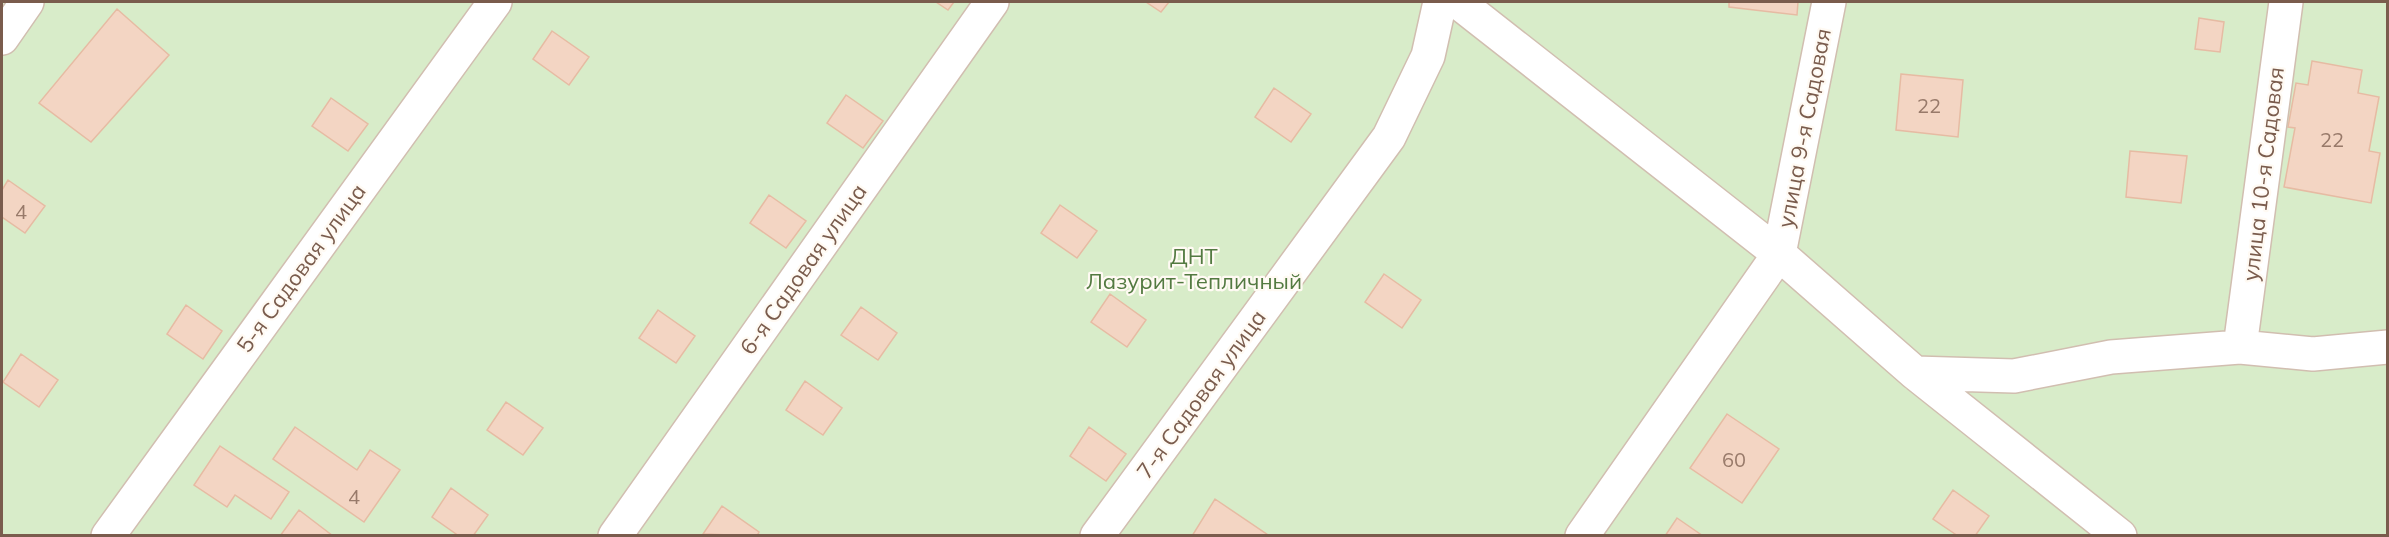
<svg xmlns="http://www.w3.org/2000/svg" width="2389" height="537" viewBox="0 0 2389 537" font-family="Mulish,sans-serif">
<rect width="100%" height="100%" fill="#fdf6ec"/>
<path fill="#d8ecc9" d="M2,2H2387V535H2Z"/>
<path fill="#f3d5c3" stroke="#e6bba3" stroke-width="1.5" d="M936,2H954L948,10Z
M1146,2H1169L1161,12Z
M1729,2H1798L1797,15L1729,7Z
M117,9L169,55L91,142L39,103Z
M2199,18L2224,22L2220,52L2195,49Z
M552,31L589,57L569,85L533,59Z
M2312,61L2362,70L2358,93L2379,97L2369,151L2380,153L2371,203L2284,187L2295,128L2288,127L2296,83L2308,85Z
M1901,74L1963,80L1958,137L1896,130Z
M1274,88L1311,114L1291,142L1255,117Z
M846,95L883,121L863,148L827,123Z
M331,98L368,124L348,151L312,126Z
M2130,151L2187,156L2181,203L2126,197Z
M8,180L45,206L25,233L2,217V190Z
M769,195L806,221L786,248L750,223Z
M1060,205L1097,231L1077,258L1041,233Z
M1384,274L1421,300L1402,328L1365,302Z
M1110,294L1146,320L1127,347L1091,322Z
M186,305L222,331L203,359L167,334Z
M861,307L897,333L878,360L841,335Z
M658,310L695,336L676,363L639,338Z
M21,354L58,380L39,407L3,382Z
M805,381L842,408L823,435L786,410Z
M506,402L543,428L523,455L487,430Z
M1727,414L1779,449L1742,503L1690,468Z
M295,427L357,470L370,450L400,470L364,522L273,459Z
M1089,427L1126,454L1106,481L1070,456Z
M220,446L289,492L271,519L235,495L227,507L194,485Z
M451,488L488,515L473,536H459L432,517Z
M1953,490L1989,516L1975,536H1958L1933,519Z
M1215,499L1268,535V536H1192Z
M722,506L759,532L757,536L703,534Z
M299,510L333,536H280Z
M1677,518L1703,536H1665Z"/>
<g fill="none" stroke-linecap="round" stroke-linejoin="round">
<g stroke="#d1beb0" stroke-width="36">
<path id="street" d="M1458,2L1779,254L1915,373L2120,536
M2,38L27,2
M2240,347L2286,2
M1915,373L2014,376L2111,357L2240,347L2313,354L2388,347
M108,536L495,2
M615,536L992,2
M1097,536L1389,137L1428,56L1440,2
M1582,536L1779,254L1829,2"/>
</g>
<use href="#street" stroke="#fff" stroke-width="33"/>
</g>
<g text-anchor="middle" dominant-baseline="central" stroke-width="4.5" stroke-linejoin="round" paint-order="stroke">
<g font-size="20" fill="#987a6a">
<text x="1929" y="105">22</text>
<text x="2332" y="139">22</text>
<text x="21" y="211">4</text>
<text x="1734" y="459">60</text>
<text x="354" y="496">4</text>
</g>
<g font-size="22" fill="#7a5c4d" stroke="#fffaf3">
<text transform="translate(1804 128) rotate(-79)">улица 9-я Садовая</text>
<text transform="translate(2263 174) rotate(-83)">улица 10-я Садовая</text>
<text transform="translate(301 268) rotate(-54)">5-я Садовая улица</text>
<text transform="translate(803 269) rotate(-55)">6-я Садовая улица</text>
<text transform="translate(1201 394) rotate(-54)">7-я Садовая улица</text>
</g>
<g font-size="22" fill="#537a41" stroke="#fffaf3">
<text x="1194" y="256">ДНТ<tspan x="1194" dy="25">Лазурит-Тепличный</tspan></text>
</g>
</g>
<rect width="2389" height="537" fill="none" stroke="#7a5c4d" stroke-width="6"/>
</svg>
